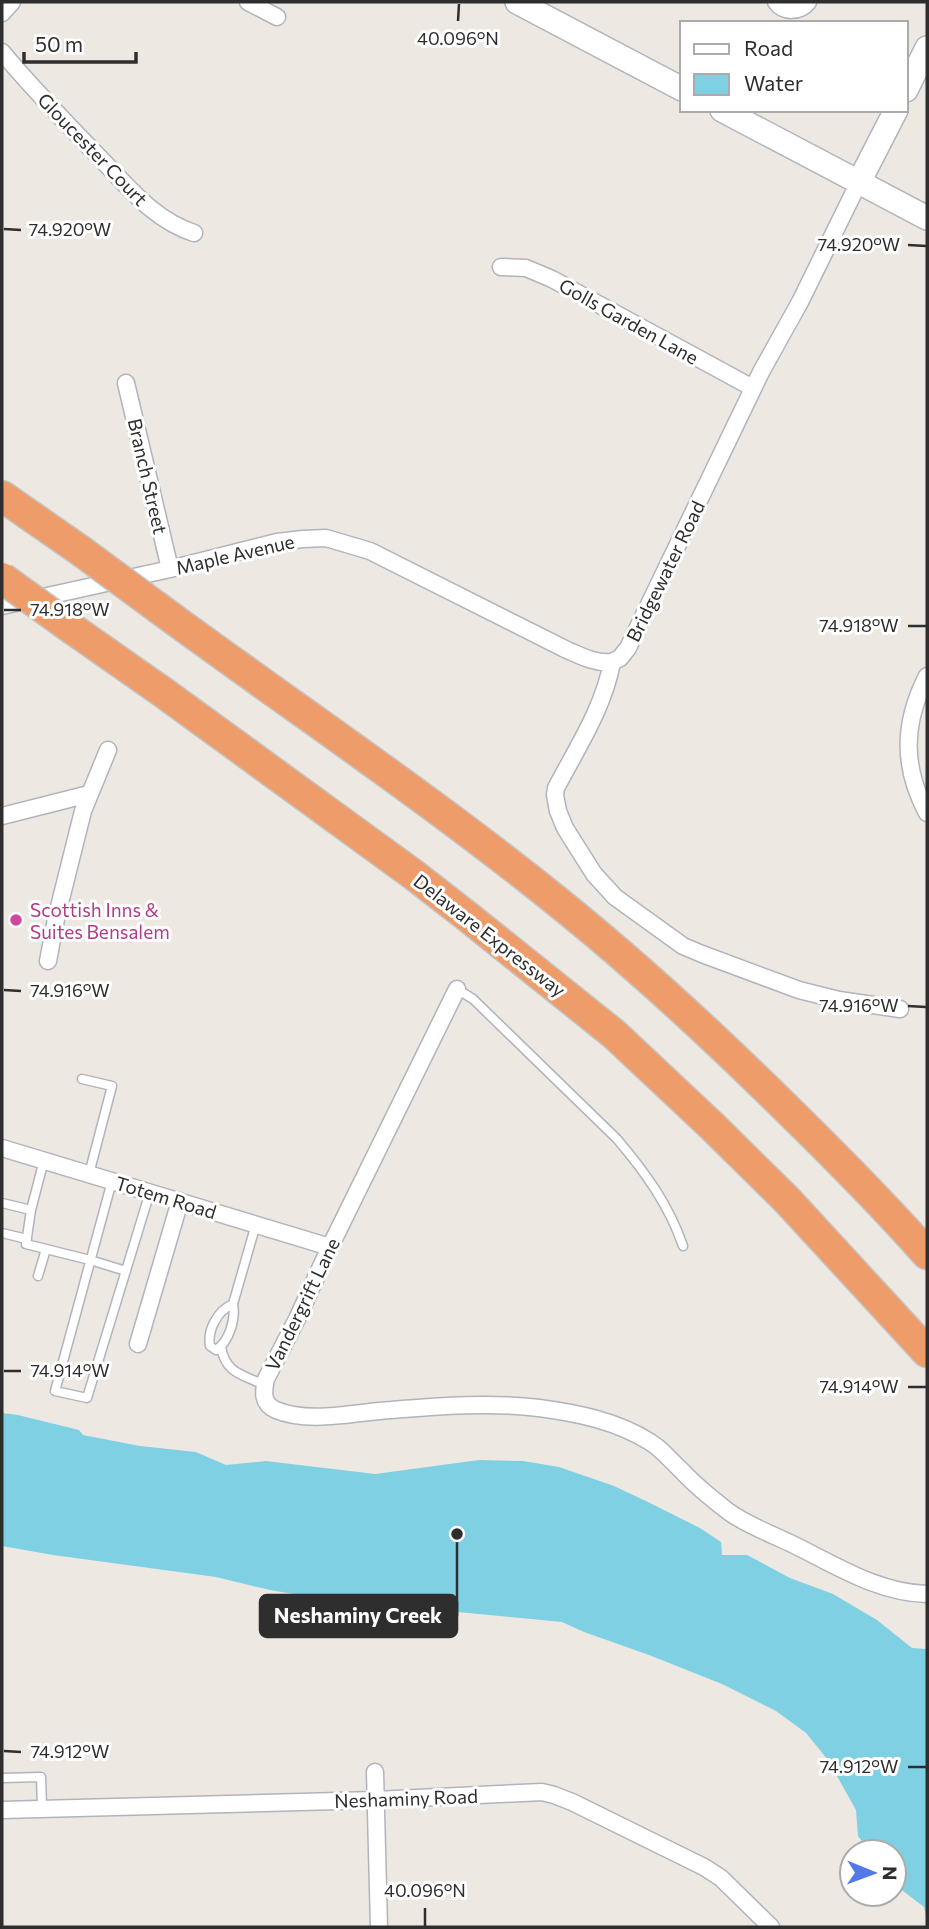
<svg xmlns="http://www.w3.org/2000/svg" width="929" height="1929" viewBox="0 0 929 1929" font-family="Commissioner,sans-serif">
<rect width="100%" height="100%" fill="#ede8e2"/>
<path fill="#80d0e4" d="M2,1413L18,1415L79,1430L83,1435L140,1446L196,1452L226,1465L266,1461L375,1474L479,1460L523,1461L559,1467L614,1486L648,1502L700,1528L721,1542L722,1555H747L790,1578L833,1594L877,1620L912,1648L927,1649V1919L924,1907L894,1884V1852H870L858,1836L856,1810L828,1760L806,1733L776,1711L722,1684L649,1655L584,1632L562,1622L426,1609L364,1606L270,1590L216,1577L53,1555L2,1546Z"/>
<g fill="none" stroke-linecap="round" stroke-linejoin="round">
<g stroke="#b2b4bc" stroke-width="11">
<path id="lane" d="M457,989L473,999L617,1139C645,1172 669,1205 683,1246
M82,1079L112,1086L89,1174
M44,1160L31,1210L26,1244L90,1260L126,1271
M112,1181L55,1391L87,1398L150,1192
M2,1203L31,1210
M2,1233L27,1239
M38,1276L46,1249
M233,1304C218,1310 207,1330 210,1346L216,1350C229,1342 236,1319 233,1304L256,1224
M221,1347C226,1374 242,1374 264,1385
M2,1778L41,1777L42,1808"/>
</g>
<g stroke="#b2b4bc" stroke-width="19">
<path id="street" d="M248,2L277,17
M776,2C784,13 800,12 808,2
M2,13L12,2
M2,52C32,88 65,122 98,156C127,185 153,220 194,233
M859,182L800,302L761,372L628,648L620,658L612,662C604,707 577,748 556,788L555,795L558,811L565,828L594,874L615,897L683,946L702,954L799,990L839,1000L900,1009
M501,267L526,268L552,279L753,388
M126,383L170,569
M2,606L170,569L277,542L303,539L326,538L370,551L567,650C581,656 596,664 612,662
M927,676C903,723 902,766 927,813
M2,816L89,794
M48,961L56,919L83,811L108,750
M457,989L330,1247L297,1319L266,1379C263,1392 262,1404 276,1410C309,1424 357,1412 391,1410C440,1406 491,1402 539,1408C577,1413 617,1421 650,1442C663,1450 670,1460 681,1470C695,1485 712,1499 729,1512C747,1525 769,1533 790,1543C834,1564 877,1593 927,1594
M2,1148L330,1247
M138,1344L180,1201
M375,1772L379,1927
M2,1810L375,1800L542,1792L554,1795L572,1802L704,1867L721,1878L771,1927"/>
</g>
<g stroke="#b2b4bc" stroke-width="26">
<path id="secondary" d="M517,2L682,89
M906,90L927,48
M722,110L927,218
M859,182L896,110"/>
</g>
<g stroke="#c4c4c4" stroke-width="33">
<path id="highway" d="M2,496L81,551
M161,610C297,710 438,804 569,911C644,972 715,1038 784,1106C833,1154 882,1203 927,1254
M74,630L164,693L414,875L468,917L614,1034L712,1126L787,1200L927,1352"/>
</g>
<use href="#lane" stroke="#fff" stroke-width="8"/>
<use href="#street" stroke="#fff" stroke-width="16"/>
<use href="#secondary" stroke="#fff" stroke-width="23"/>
<use href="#highway" stroke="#ef9c6b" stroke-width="30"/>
<g stroke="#c4c4c4" stroke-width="33" stroke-linecap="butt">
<path id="highway-bridge" d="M81,551L161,610
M2,578L74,630"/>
</g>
<use href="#highway-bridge" stroke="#ef9c6b" stroke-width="30"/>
</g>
<path fill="none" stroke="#2e2e2e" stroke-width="2.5" d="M458,21L459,4M4,229L21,230M908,245L926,246M4,610H21M908,626H926M4,990L21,991M908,1006L926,1007M4,1371H21M908,1387H926M4,1751L21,1752M908,1767H926M425,1926V1908"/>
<circle fill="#d1479c" stroke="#fff" stroke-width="2.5" cx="16" cy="920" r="7"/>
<g text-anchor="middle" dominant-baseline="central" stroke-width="6" stroke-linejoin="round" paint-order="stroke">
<g font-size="19" fill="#2e2e2e" stroke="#fff">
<text transform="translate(93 149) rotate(46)">Gloucester Court</text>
<text transform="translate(629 321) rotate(29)">Golls Garden Lane</text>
<text transform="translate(148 476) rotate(77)">Branch Street</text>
<text transform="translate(235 554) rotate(-13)">Maple Avenue</text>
<text transform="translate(665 571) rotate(-64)">Bridgewater Road</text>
<text transform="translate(490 935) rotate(38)">Delaware Expressway</text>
<text transform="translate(166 1197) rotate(17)">Totem Road</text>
<text transform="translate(302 1304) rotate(-64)">Vandergrift Lane</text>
<text transform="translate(406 1798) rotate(-2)">Neshaminy Road</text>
</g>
<g font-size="19" fill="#b23c85" stroke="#fff" text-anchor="start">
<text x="30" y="909">Scottish Inns &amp;<tspan x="30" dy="22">Suites Bensalem</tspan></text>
</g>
</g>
<g font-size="18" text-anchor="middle" fill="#2e2e2e" stroke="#fff" stroke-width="6" stroke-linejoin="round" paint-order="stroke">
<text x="458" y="45">40.096°N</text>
<text x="70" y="236">74.920°W</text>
<text x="859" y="251">74.920°W</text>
<text x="70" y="616">74.918°W</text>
<text x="859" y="632">74.918°W</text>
<text x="70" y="997">74.916°W</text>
<text x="859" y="1012">74.916°W</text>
<text x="70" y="1377">74.914°W</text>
<text x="859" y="1393">74.914°W</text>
<text x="70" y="1758">74.912°W</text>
<text x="859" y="1773">74.912°W</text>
<text x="425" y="1897">40.096°N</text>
</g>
<path fill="none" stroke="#2e2e2e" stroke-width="2.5" d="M457 1534L457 1616"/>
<circle fill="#2e2e2e" stroke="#fff" stroke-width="2.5" cx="457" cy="1534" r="7"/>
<rect fill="#2e2e2e" stroke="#2e2e2e" stroke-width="2.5" x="260" y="1595" width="197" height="42" rx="7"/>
<g font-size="21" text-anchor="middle" font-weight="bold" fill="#fff">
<text x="358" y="1623">Neshaminy Creek</text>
</g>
<rect width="929" height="1929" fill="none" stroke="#2e2e2e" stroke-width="7"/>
<rect x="680" y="21" width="228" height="91" fill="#ffffff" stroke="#ababab" stroke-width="2"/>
<rect x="694" y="44" width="35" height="10" fill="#ffffff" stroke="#ababab" stroke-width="2"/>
<text x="744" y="56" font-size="21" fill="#2e2e2e">Road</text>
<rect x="694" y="74" width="35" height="21" fill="#80d0e4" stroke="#ababab" stroke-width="2"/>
<text x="744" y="91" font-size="21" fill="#2e2e2e">Water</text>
<g transform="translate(873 1873) rotate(91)"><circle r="33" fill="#ffffff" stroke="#ababab" stroke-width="2"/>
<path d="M0-5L12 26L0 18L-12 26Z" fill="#5379e9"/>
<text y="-10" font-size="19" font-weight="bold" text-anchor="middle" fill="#2e2e2e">N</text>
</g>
<path d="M24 52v10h112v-10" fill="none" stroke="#2e2e2e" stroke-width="3.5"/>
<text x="35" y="52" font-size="21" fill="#2e2e2e" stroke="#ffffff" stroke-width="5" paint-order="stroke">50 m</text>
</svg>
